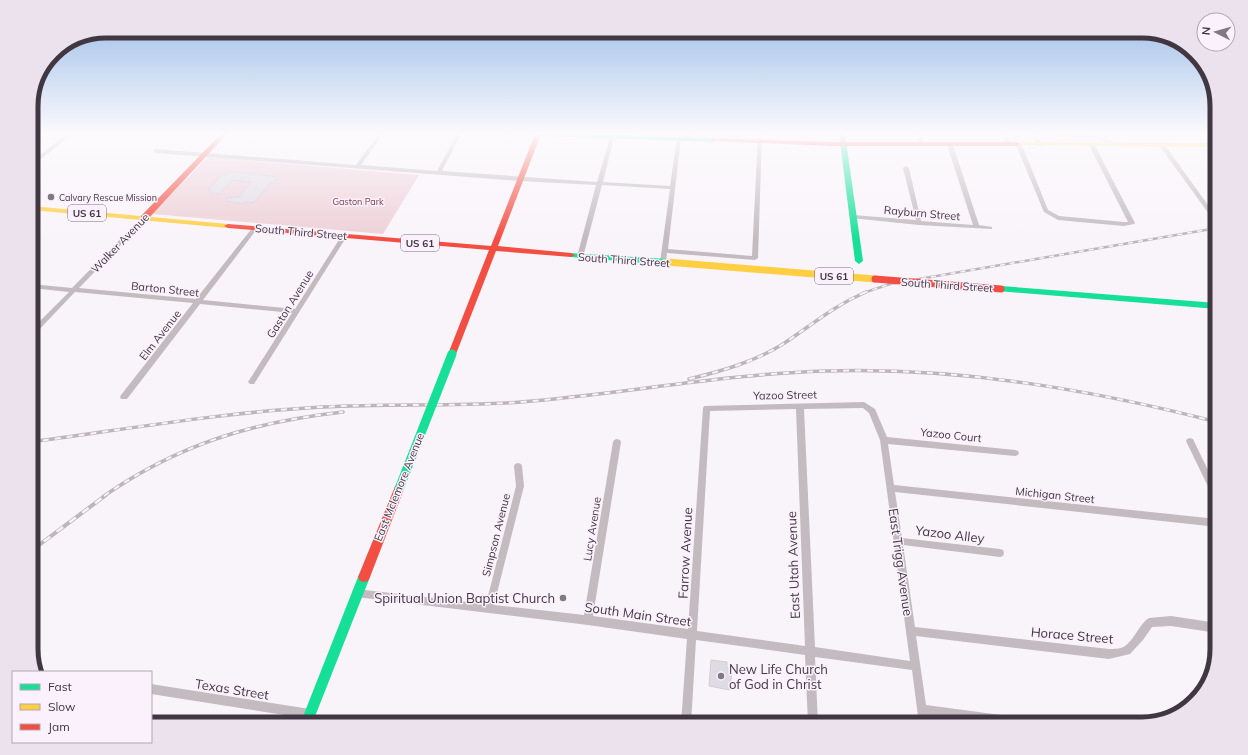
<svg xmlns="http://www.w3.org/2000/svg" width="1248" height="755" viewBox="0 0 1248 755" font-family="Mulish,sans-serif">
<rect width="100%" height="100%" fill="#f9f4fa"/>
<path fill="#f8eafc" d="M1009,134H1106L1111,142L1012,141Z"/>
<path fill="#edd0d7" d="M208,157L419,175L383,234L152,214Z"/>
<path fill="#dfdbe4" stroke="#d1ced6" d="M230,172L244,173L278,177L273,183H270L254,203L246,202L245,204L226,201V198L239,197L251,182L232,180L220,194L212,193L209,190L218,178Z
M711,660L727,662V668L732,669L730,690L709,686Z"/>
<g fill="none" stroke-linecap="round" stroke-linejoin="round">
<path fill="#c3bbc0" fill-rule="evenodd" d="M67,134H72L31,167V162Z
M379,134H383L361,165L437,171L457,134H461L442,171L597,182L610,137L612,136L614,137L603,182L670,186L677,139L681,138L668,249L752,256L758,134H762L758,258L755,260L667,253L666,262L663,264L661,263L660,262L670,189L602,185L583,257L580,259L577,257L596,185L520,181L156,153L153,151L156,149L356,165Z
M687,134H691L690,140L686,139Z
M917,134H921L924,144V145L920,144Z
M1002,134H1006L1012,145L1011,146H1007Z
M1033,134H1037V137L1043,145L1042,146H1038L1033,137Z
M1051,134L1097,136L1122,145L1117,146L1096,138L1053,135Z
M950,143L953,145L979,225L992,227V229L919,225L851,218L850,217L853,215L916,220L903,168L906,166L909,168L921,221L973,225L947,145Z
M1019,143L1022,145L1048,210L1059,216L1124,222H1128L1089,145L1094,144L1135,223L1134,224L1124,226L1058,220L1044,212L1016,145Z
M1162,143L1164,144L1213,212V214H1209L1159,145Z
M144,216L146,217V219L79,288L196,299L253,227L255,226L258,228L257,229L203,300L295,309L342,235H346L347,236L254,384H250L248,382L292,313L200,304L127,399H121L120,397L121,395L193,303L75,292L33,336H31V330L69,292L31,288V284L72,288L142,217Z
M864,402L875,409L887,437L1015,450L1018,451L1019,453L1018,455L1015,456L888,444L894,485L1217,519V527L895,492L902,538L1000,549L1003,550L1004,553L1003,556L1000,557L903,545L915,627L1109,649C1114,649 1121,649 1125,646C1134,640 1141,622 1149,618L1171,616L1217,623V633L1171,626L1152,627L1143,640L1130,654L1109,659L916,636L926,705L1032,719L1036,720L1037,724H996L928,715L929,724H919L912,670L815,657L818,724H808L805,655L696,640L691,724H681L687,639L588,625L356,597L353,596L352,593L353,590L356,589L486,604L516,486L514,466L515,464L518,463L521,464L522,466L524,486L494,605L584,615L613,442L614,440L617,439L620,440L621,442L593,616L688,629L703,408L704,406ZM863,408L869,413L880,440L910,661L815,647L804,409ZM796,409L805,646L697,631L710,411Z
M1190,438L1193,439L1217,489V501L1214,499L1186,441L1187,439Z
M39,667L42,669L44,672H37L35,668Z
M151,684L310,709L313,711L315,714L313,717L310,719L151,694Z"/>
<path fill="#16e098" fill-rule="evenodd" d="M539,134H586L714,138L717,140L714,142L542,136Z
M839,134H845L863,261L859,264L855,261Z
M568,253L667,259L671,262L667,265L571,257L567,255Z
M1001,286L1217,303V309L998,291L997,289Z
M364,572L368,573L370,577L312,724H300L358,577L360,573Z"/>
<path fill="#ffcf43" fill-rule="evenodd" d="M1017,142L1217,143V147L1015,145L1014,144Z
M31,206L228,224L232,226L228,228L31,210Z"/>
<path fill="#f24e42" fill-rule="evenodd" d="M221,134H227L147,220H141V216Z
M535,134H541L498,246L571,253L575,255L571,257L496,251L456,354L452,357L448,354L489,250L228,228L224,226L228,224L491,246Z
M714,138L830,142H1017L1020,144L1017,146H830L712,141V139Z
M399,485L403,486L404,489L370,577L368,581L364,582L360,581L358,577L394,489L395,486Z"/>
<g stroke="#bcb6ba" stroke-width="2.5">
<path id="rail-far2" d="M863,293L890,284L1217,228"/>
</g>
<g stroke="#bcb6ba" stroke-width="3.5">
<path id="rail-far1" d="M689,379C722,371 754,362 783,344C812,325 833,306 866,292
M31,442C128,429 225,412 323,407C389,403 455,407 521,402C623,394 723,374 826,371C958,367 1089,389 1217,422
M104,496C179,444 253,422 343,412"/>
</g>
<g stroke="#bcb6ba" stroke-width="4">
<path id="rail" d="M31,551L106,495"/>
</g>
<use href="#rail-far2" stroke="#fbf1fd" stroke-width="1.5" stroke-dasharray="5" stroke-linecap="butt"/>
<use href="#rail-far1" stroke="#fbf1fd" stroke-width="2" stroke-dasharray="6" stroke-linecap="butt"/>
<use href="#rail" stroke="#fbf1fd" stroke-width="2.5" stroke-dasharray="8" stroke-linecap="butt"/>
<path stroke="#16e098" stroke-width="9" d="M399,489L452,354"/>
<path stroke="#ffcf43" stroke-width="7" d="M667,262L875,279"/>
<path stroke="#f24e42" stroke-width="7" d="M875,279L1001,289"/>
</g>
<linearGradient id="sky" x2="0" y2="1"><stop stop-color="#95b9e6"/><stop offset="0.56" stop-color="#fcfafd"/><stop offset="1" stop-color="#fcfafd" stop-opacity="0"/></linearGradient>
<rect width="1248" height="239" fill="url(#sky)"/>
<g fill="#817982" stroke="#fbf1fd" stroke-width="1.5">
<circle cx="51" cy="197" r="4"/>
<circle cx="563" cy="598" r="4"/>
<circle cx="721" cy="676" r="4"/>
</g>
<g text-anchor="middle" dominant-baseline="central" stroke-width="3" stroke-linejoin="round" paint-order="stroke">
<g font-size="9" fill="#403742" stroke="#fbf1fd" text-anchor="start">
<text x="59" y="197">Calvary Rescue Mission</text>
</g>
<g font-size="9" fill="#7e3848" stroke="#fbf1fd">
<text x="358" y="201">Gaston Park</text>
</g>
<g fill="#fbf1fd" stroke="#786f7a" stroke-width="1">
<rect x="68" y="205" width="38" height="16" rx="3"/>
<rect x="401" y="235" width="38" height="16" rx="3"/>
<rect x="815" y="268" width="38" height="16" rx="3"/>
</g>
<g font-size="10" font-weight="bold" fill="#403742">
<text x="87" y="213">US 61</text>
<text x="420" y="243">US 61</text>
<text x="834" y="276">US 61</text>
</g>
<g font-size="11" fill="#403742" stroke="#fbf1fd">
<text transform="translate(922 213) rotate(5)">Rayburn Street</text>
<text transform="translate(301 232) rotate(5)">South Third Street</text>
<text transform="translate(120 243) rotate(-46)">Walker Avenue</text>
<text transform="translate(624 260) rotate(4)">South Third Street</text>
<text transform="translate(947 285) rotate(4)">South Third Street</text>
<text transform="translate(165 289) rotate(6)">Barton Street</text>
<text transform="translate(290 304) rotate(-58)">Gaston Avenue</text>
<text transform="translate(160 335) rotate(-52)">Elm Avenue</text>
<text transform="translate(785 395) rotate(-1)">Yazoo Street</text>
<text transform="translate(951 435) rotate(6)">Yazoo Court</text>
<text transform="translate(399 487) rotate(-68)">East Mclemore Avenue</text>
<text transform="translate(1055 495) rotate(6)">Michigan Street</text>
<text transform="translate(592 529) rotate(-81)">Lucy Avenue</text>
<text transform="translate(496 535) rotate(-76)">Simpson Avenue</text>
</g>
<g font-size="13" fill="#403742" stroke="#fbf1fd">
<text transform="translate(950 534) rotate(7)">Yazoo Alley</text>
<text transform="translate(685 553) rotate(-87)">Farrow Avenue</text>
<text transform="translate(901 562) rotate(82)">East Trigg Avenue</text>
<text transform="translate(793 565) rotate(-92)">East Utah Avenue</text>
<text transform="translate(638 614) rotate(8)">South Main Street</text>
<text transform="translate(1072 635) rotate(5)">Horace Street</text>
<text transform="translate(232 689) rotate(9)">Texas Street</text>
</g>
<g font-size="13" fill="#403742" stroke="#fbf1fd" text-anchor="end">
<text x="555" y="598">Spiritual Union Baptist Church</text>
<text x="729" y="669" text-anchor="start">New Life Church<tspan x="729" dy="15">of God in Christ</tspan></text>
</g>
</g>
<path d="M0 0H1248V755H0ZM106 38H1142A68 68 0 0 1 1210 106V649A68 68 0 0 1 1142 717H106A68 68 0 0 1 38 649V106A68 68 0 0 1 106 38Z" fill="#ece2ee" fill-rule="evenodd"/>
<path fill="none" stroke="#403742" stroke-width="5" d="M106 38H1142A68 68 0 0 1 1210 106V649A68 68 0 0 1 1142 717H106A68 68 0 0 1 38 649V106A68 68 0 0 1 106 38Z"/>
<rect x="12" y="671" width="140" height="72" fill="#fbf1fd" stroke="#b0a7b2"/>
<rect x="20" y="684" width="20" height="6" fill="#16e098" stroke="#b0a7b2"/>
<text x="48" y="691" font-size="12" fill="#403742">Fast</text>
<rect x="20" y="704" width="20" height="6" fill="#ffcf43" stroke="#b0a7b2"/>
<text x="48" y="711" font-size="12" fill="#403742">Slow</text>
<rect x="20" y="724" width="20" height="6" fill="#f24e42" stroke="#b0a7b2"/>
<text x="48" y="731" font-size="12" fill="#403742">Jam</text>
<g transform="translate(1216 32) rotate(276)"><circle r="19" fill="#fbf1fd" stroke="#b0a7b2"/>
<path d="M0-3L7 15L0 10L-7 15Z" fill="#817982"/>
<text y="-6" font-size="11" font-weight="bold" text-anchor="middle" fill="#403742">N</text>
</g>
</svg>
